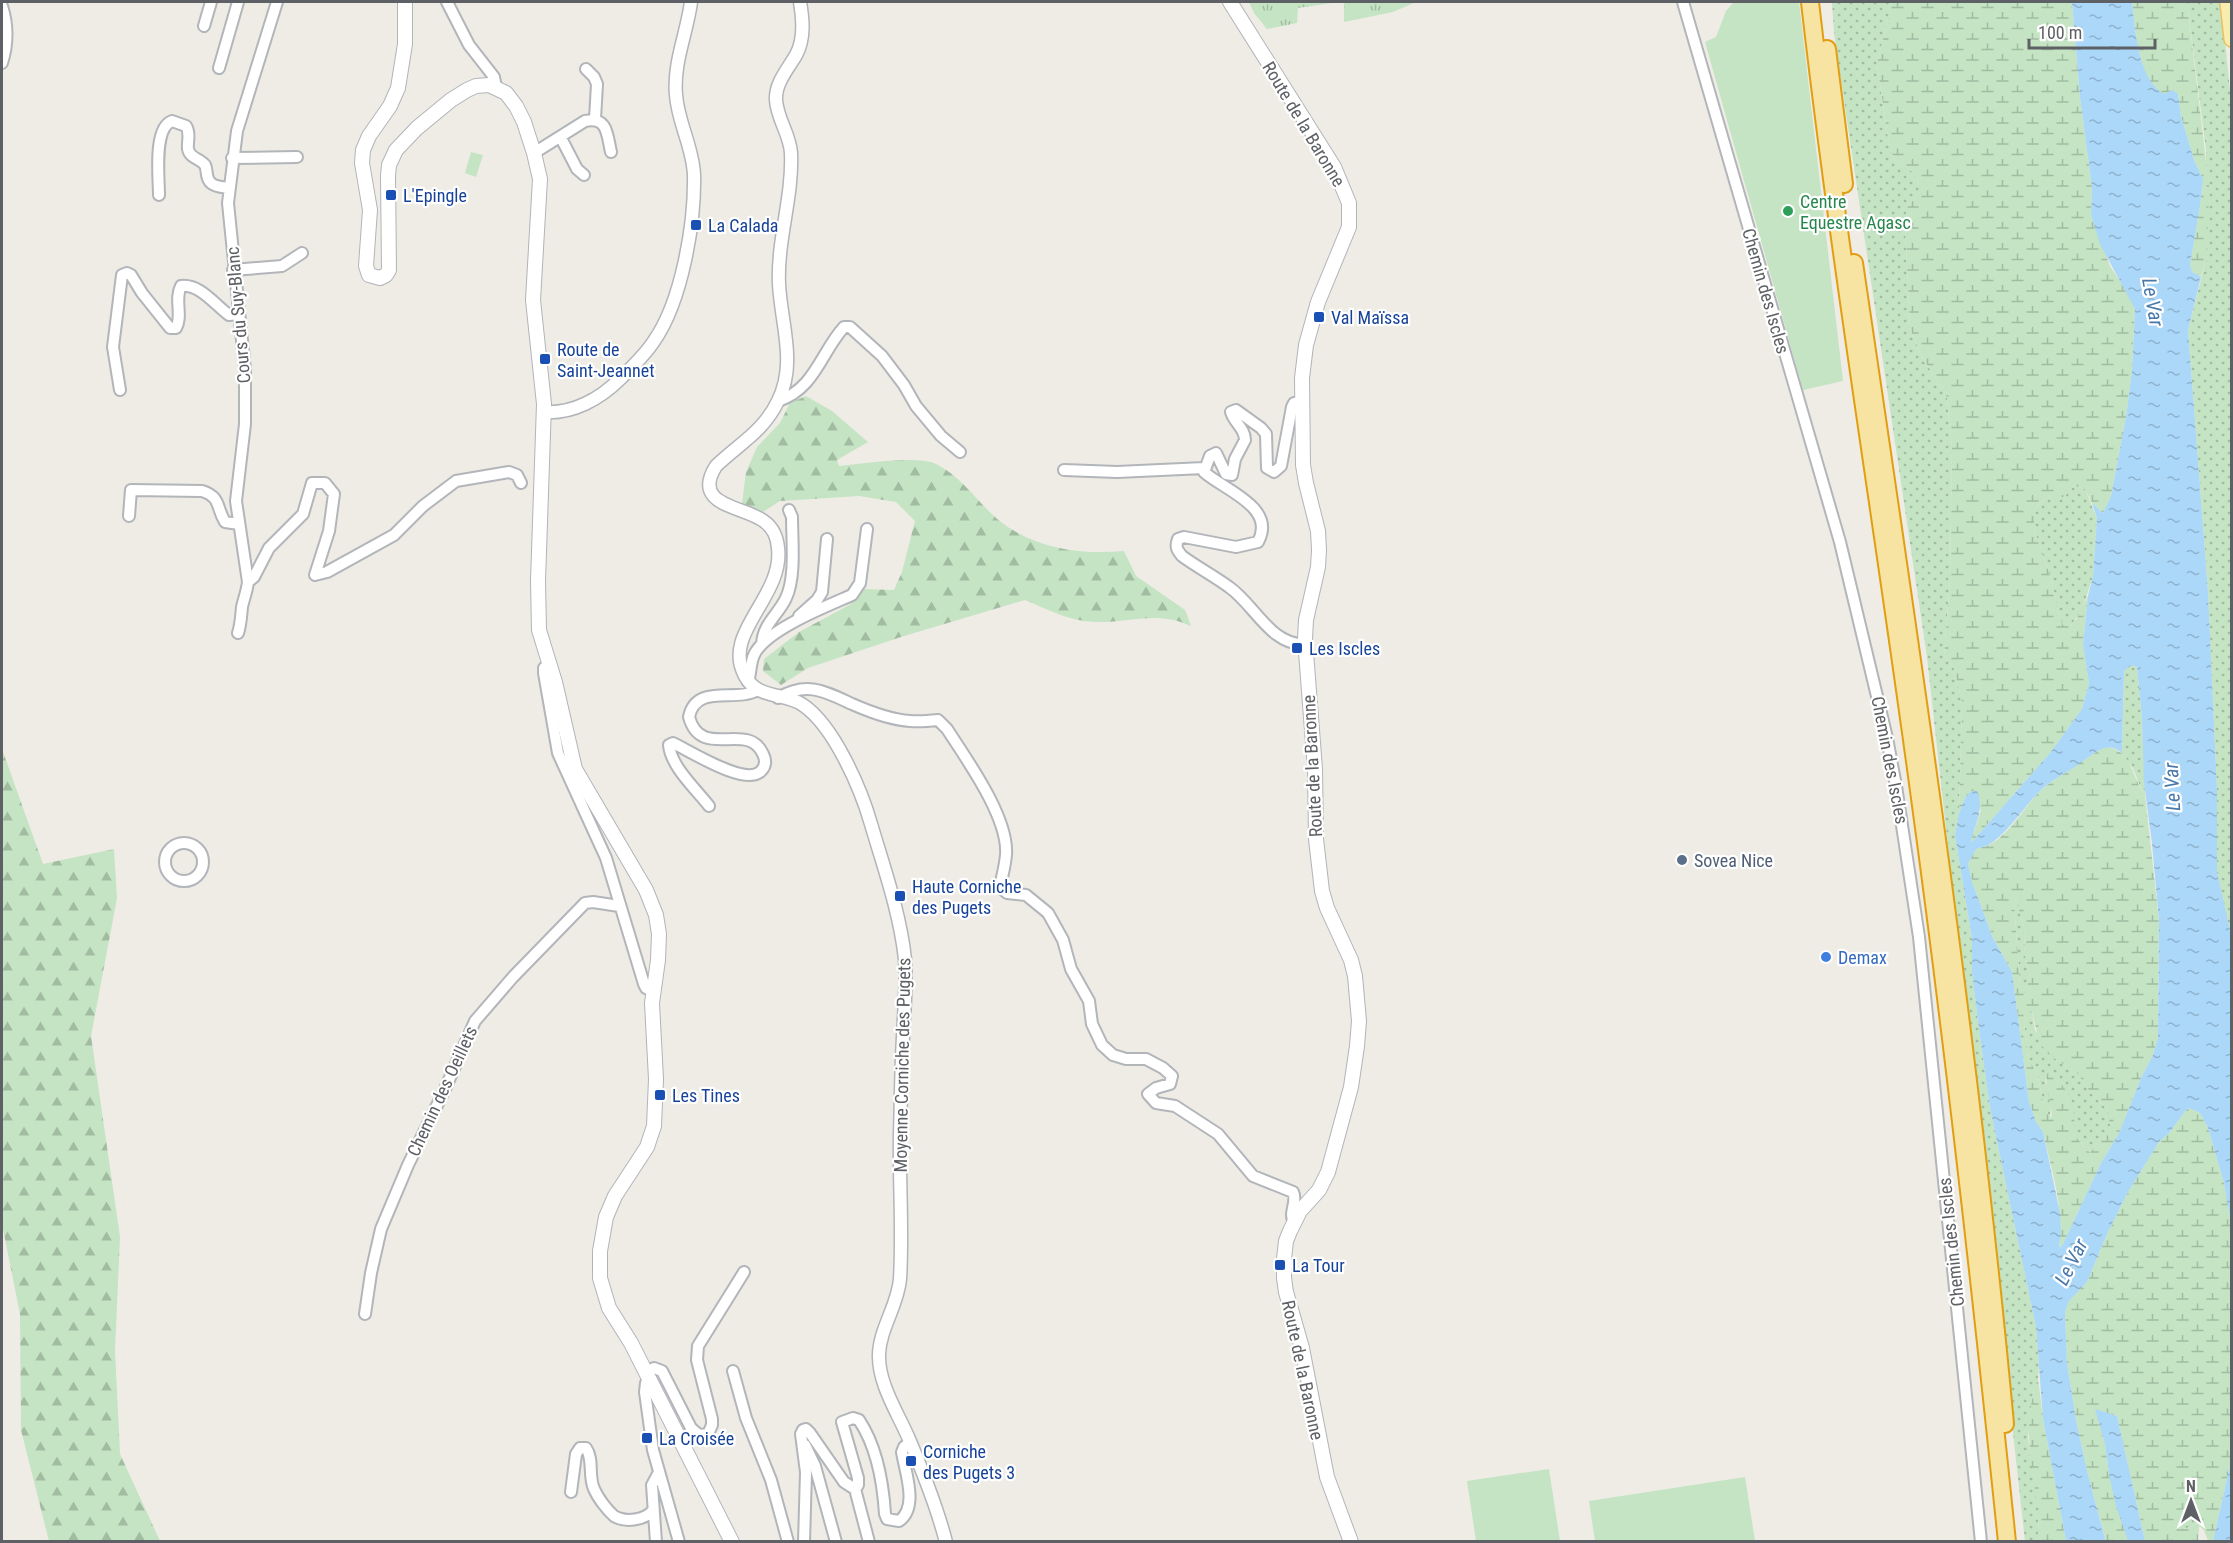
<svg xmlns="http://www.w3.org/2000/svg" width="2233" height="1543" viewBox="0 0 2233 1543" font-family="'Roboto Condensed',sans-serif">
<defs>
<pattern id="grass-dots" width="8" height="8" patternUnits="userSpaceOnUse" patternTransform="scale(1.5)"><rect width="8" height="8" fill="#c4e4c3"/><path d="M2 2h.1M6 6h.1" fill="none" stroke="#a2bca2" stroke-width="1.8" stroke-linecap="round"/></pattern>
<pattern id="forest-firs" width="22" height="20" patternUnits="userSpaceOnUse" patternTransform="scale(1.5)"><rect width="22" height="20" fill="#c4e4c3"/><path d="M5 1l3.5 6h-7zM16 11l3.5 6h-7z" fill="#a2bca2"/></pattern>
<pattern id="wetland-marsh" width="20" height="14" patternUnits="userSpaceOnUse" patternTransform="scale(1.5)"><rect width="20" height="14" fill="#c4e4c3"/><path d="M1 5h8M5 5V1M11 12h8M15 12V8" fill="none" stroke="#a2bca2"/></pattern>
<pattern id="park-tufts" width="24" height="20" patternUnits="userSpaceOnUse" patternTransform="scale(1.5)"><rect width="24" height="20" fill="#c4e4c3"/><path d="M3 7l-1-3M5 7V3M7 7l1-3M15 17l-1-3M17 17v-4M19 17l1-3" fill="none" stroke="#a2bca2"/></pattern>
<pattern id="water-ripples" width="26" height="14" patternUnits="userSpaceOnUse" patternTransform="scale(1.5)"><rect width="26" height="14" fill="#abd7f8"/><path d="M2 4q2-2 4 0t4 0M15 11q2-2 4 0t4 0" fill="none" stroke="#8eb2cc"/></pattern>
</defs>
<rect width="100%" height="100%" fill="#eeece5"/>
<path fill="url(#grass-dots)" d="M1832,2H1892L1877,64L1889,144L1895,160L1914,173L1919,184V192L1907,208L1905,223L1910,328L1920,353L1947,397L1952,448L1950,580L1944,656L1954,668L1962,702L1959,813L1955,835L1972,939V972L1978,1021L1990,1108L2036,1327L2039,1367L2038,1378L2033,1395L2028,1438L2038,1506V1541H2025L1927,657L1834,33Z
M2187,2H2221L2232,110L2231,939L2217,872V790L2208,592L2188,330L2207,256L2206,150Z
M2075,486L2085,489L2097,518L2093,576L2082,610L2071,625H2063L2058,612L2050,575L2034,529V511L2039,502L2052,497H2065L2068,491Z
M2132,665L2137,667L2142,718L2145,795L2141,789L2133,768L2122,753L2124,671Z
M2016,900L2024,926L2025,955L2030,977L2025,994L2020,985L2014,902Z
M2030,1010L2032,1012L2035,1030L2054,1058L2077,1073L2091,1093L2108,1110L2111,1126L2090,1153L2074,1135V1124L2059,1082L2051,1077L2045,1079L2051,1104L2050,1119L2043,1102L2038,1077L2029,1059L2024,1023Z
M2182,1509H2188L2198,1512L2199,1522L2191,1527L2181,1529C2176,1522 2178,1517 2182,1509Z"/>
<path fill="url(#forest-firs)" d="M806,396L832,411L868,442L837,460L839,466C861,464 917,455 936,464C963,477 978,504 1001,522C1036,549 1082,555 1124,551L1136,576L1185,610L1191,626C1157,610 1130,623 1095,622C1069,621 1049,610 1025,600L904,636L808,668L781,685L763,671L764,659L799,632L851,604L863,589L894,590L902,572L915,521L896,502L859,496L780,501L763,512L742,504L746,472L757,447L780,423L790,403Z
M2,749L43,864L114,849L117,898L91,1036L120,1237L115,1351L120,1454L160,1541H49L21,1430L20,1314L2,1224Z"/>
<path fill="url(#wetland-marsh)" fill-rule="evenodd" d="M1892,2H2072L2080,97L2092,187L2091,215L2110,266L2125,289L2135,309L2132,371L2126,417L2111,496L2103,513L2092,503L2085,489L2075,486L2068,491L2065,497H2052L2039,502L2034,511V529L2050,575L2058,612L2063,625H2071L2077,618L2088,596L2083,645L2089,683L2082,709L2050,753L1970,844L1981,810L1966,796L1959,813L1962,702L1954,668L1944,656L1950,580L1952,448L1947,397L1920,353L1910,328L1905,223L1907,208L1919,192V184L1914,173L1895,160L1889,144L1877,64Z
M2132,2H2187L2209,186L2207,256L2201,277L2192,272L2190,265L2200,206L2203,179L2194,160L2181,116L2178,94C2173,94 2167,95 2163,94C2140,87 2134,22 2132,2Z
M2108,747C2134,752 2131,778 2145,795L2159,921L2158,1038L2153,1055L2141,1078L2119,1133L2101,1163L2062,1246L2059,1247C2065,1209 2051,1169 2043,1132L2036,1122L2029,1102L2012,972L1993,938L1972,882L1968,864L1976,849C1980,847 1985,847 1989,845C2008,836 2024,808 2038,793C2050,781 2066,773 2080,763C2090,757 2096,750 2108,747ZM2016,900L2024,926L2025,955L2030,977L2025,993L2020,985L2014,902ZM2030,1011L2032,1012L2040,1044L2054,1058L2077,1073L2091,1093L2108,1110L2110,1126L2090,1153L2074,1135C2075,1115 2075,1101 2062,1085C2057,1080 2052,1078 2048,1072C2043,1084 2051,1102 2052,1116L2050,1118L2043,1102L2038,1077L2029,1059L2024,1023Z
M2189,1108L2200,1113L2208,1128L2224,1183L2231,1223V1461L2213,1541H2208L2204,1530L2199,1526L2198,1541H2145L2117,1416L2096,1410L2105,1444L2109,1475L2128,1541H2106L2087,1471L2076,1420L2067,1363L2065,1312L2069,1301L2087,1282L2107,1234L2128,1192L2159,1142L2170,1132L2186,1110ZM2182,1509H2188L2198,1512L2199,1522L2191,1527L2181,1529L2178,1524Z
M2038,1378L2043,1419L2066,1541L2038,1542C2038,1529 2039,1516 2037,1504C2031,1456 2022,1426 2038,1378Z"/>
<path fill="url(#park-tufts)" d="M1249,2H1339L1298,8L1297,23L1267,29L1254,13Z
M1344,2H1416L1393,12L1344,22Z"/>
<path fill="#c4e4c3" d="M1734,2H1799L1843,381L1803,390L1705,42L1716,37L1726,11Z
M471,152L483,155L476,177L465,173Z
M1549,1469L1560,1541H1476L1467,1481Z
M1745,1477L1755,1541H1595L1589,1501Z"/>
<path fill="url(#water-ripples)" fill-rule="evenodd" d="M2072,2H2132C2135,28 2138,80 2164,94L2172,90L2178,94L2181,116L2194,160L2203,179L2200,206L2190,265L2192,272L2201,277L2188,330L2208,592L2217,790V872L2232,939L2231,1223L2224,1183L2208,1128L2200,1113L2189,1108L2186,1110L2170,1132L2159,1142L2128,1192L2107,1234L2087,1282L2069,1301L2065,1312L2067,1363L2076,1420L2087,1471L2106,1542L2066,1541L2043,1419L2036,1327L1990,1108L1978,1021L1972,972V939L1955,835L1959,813L1966,796L1972,791H1977C1985,810 1974,825 1971,843L2050,753L2082,709L2089,683L2083,645L2088,596L2093,576L2097,518L2092,503L2103,513L2111,496L2126,417L2132,371L2135,309L2100,244L2091,215L2092,187L2080,97ZM2132,665L2137,667L2142,718L2144,783L2152,843L2159,921L2158,1038L2153,1055L2141,1078L2119,1133L2101,1163L2062,1246L2059,1247L2061,1232L2060,1213L2043,1132L2036,1122L2029,1102L2012,972L1993,938L1972,882L1968,864L1976,849C1982,847 1988,846 1993,842C2010,829 2022,810 2037,794C2050,780 2067,773 2082,762C2095,753 2107,740 2122,753L2124,671Z
M2095,1409L2117,1416L2145,1541H2128L2116,1506L2109,1475L2105,1444Z
M2231,1461V1541H2213Z"/>
<g fill="none" stroke-linecap="round" stroke-linejoin="round">
<g stroke="#b2b5b9" stroke-width="14">
<path id="minor" d="M447,2L469,45L494,77L496,87
M1683,2L1840,542L1887,738L1896,786L1919,937L1981,1542
M2,6C8,25 8,44 2,63
M204,26L211,2
M219,68L238,2
M586,69L594,77L597,84L595,119
M561,138L577,169L584,175
M534,153L585,121C608,116 607,135 611,152
M232,158L297,157
M159,195C159,178 153,128 172,121L186,126C191,134 187,141 188,149C190,159 200,158 205,165C208,171 205,178 211,183C215,187 223,187 229,188
M233,270L282,266L302,253
M120,390L113,347L122,275L127,273L131,275L142,293L170,328H176C183,316 174,299 181,286C200,284 214,304 229,315L239,314
M778,401C815,389 821,352 844,327H850L882,356L904,385L916,406L941,436L960,452
M1302,401L1294,403L1292,407L1281,466L1274,472L1267,468L1266,434L1261,428L1236,410L1231,412C1234,423 1245,428 1245,440L1235,459L1232,475L1226,474L1216,453L1210,456L1204,472C1224,490 1277,507 1258,542L1236,547L1184,537L1178,539C1175,547 1177,550 1182,556C1197,567 1214,576 1229,587C1254,604 1271,646 1305,644
M1064,470L1117,472L1204,468
M129,516L131,490L202,491C221,497 216,507 225,522L239,524
M248,582L254,577L269,548L303,514L312,483H325L334,494L329,531L315,575L327,572L394,535L423,506L456,481L509,472L517,475L521,483
M799,616L817,600L822,592L827,539
M238,633C241,624 241,616 242,607C244,598 247,591 248,582L236,501L245,424V370L228,203L237,131L277,2
M762,644C763,624 778,615 786,598C796,577 792,540 792,517L789,510
M549,664L544,668V673L558,753L606,858L644,984L646,988L653,992
M748,682C751,673 750,663 754,655C765,630 827,606 852,595L860,583L867,529
M778,698C807,681 824,691 852,704C868,711 892,720 910,721C919,722 929,721 938,720L947,729C967,760 1009,818 1006,855C1005,866 1002,877 1000,887L1007,893L1026,895L1048,913L1063,940L1071,969L1089,1001L1092,1024L1102,1045L1113,1055L1126,1059H1146L1163,1068L1172,1076L1170,1084L1156,1088L1148,1094L1156,1103L1175,1106L1218,1134L1253,1176L1293,1192C1298,1202 1288,1213 1294,1222
M709,806C696,789 671,767 669,745L673,743C690,751 746,787 761,771C766,766 766,760 763,754C748,720 701,761 689,717C696,683 735,703 758,690
M165 862a19 19 0 1 1 38 0a19 19 0 1 1-38 0Z
M365,1314L371,1273L381,1229L408,1165L445,1089L475,1021L513,977L585,903L593,902L619,906
M733,1371L746,1418L771,1480L788,1542
M646,1372L654,1368L662,1371L691,1428L699,1435L708,1434L712,1425V1419L697,1360L698,1346L744,1272
M649,1380L646,1383L645,1392L653,1450L679,1542
M805,1445L815,1466L836,1542
M855,1489L869,1542
M571,1492L576,1454L580,1448H586C594,1459 588,1476 594,1489C598,1498 607,1510 614,1516C625,1523 646,1520 653,1510
M656,1542L652,1485L659,1472
M804,1542L806,1472L801,1434L803,1430L806,1429L810,1433L844,1482L855,1489L858,1485V1478L842,1422L853,1418L859,1420C877,1447 883,1482 885,1514L887,1519L899,1521C919,1507 905,1472 902,1452L904,1447L910,1442"/>
</g>
<g stroke="#b2b5b9" stroke-width="15">
<path id="tertiary" d="M800,2C803,19 805,39 796,55C788,69 775,83 776,100C777,119 790,134 791,153C793,197 777,240 779,284C781,324 797,363 778,401C763,432 740,443 716,466C690,507 746,506 765,522C774,529 777,537 778,548C784,597 721,633 745,676C758,700 784,692 803,705C834,726 861,789 871,824C884,868 900,913 905,959C907,985 904,1011 903,1037C901,1069 901,1102 900,1134C899,1182 903,1231 900,1279C898,1305 880,1328 879,1354C878,1384 898,1413 909,1439C923,1472 937,1507 946,1542
M544,412C573,414 600,399 621,378C632,367 645,355 654,341C682,301 695,223 694,175C693,147 678,123 676,95C673,63 687,33 691,2"/>
</g>
<g stroke="#b1b4b9" stroke-width="16">
<path id="secondary" d="M405,2V44L398,88L390,106L369,136L363,150L362,163L370,210L366,266L369,275L380,278L386,275L389,270L388,176L389,165L396,150L417,128L451,100L467,90L476,86L489,85L506,93L516,106L524,122L534,153L540,179L533,300L544,404L538,581L539,630L555,682L575,769L646,890L656,915L659,934L658,960L652,1003L656,1079L654,1126L647,1147L615,1196L606,1217L600,1251V1278L609,1308L631,1343L732,1542
M1230,2L1334,167L1349,203V227L1318,302L1306,345L1302,378L1303,465L1306,483L1318,531L1319,550L1318,567L1306,620L1305,639L1315,769L1316,839L1322,891L1327,908L1351,960L1355,976L1359,1021L1357,1046L1351,1087L1328,1172L1319,1190L1300,1211L1290,1231L1286,1241L1284,1259V1278L1286,1292L1302,1348L1327,1477L1351,1542"/>
</g>
<g stroke="#e7c165" stroke-width="18">
<path id="primary" d="M2228,2L2232,39"/>
</g>
<g stroke="#e29e11" stroke-width="20">
<path id="trunk" d="M1810,2C1841,273 1886,542 1922,813C1955,1055 1982,1298 2007,1542
M1827,49L1844,184
M1854,263C1911,649 1969,1035 2005,1424"/>
</g>
<use href="#minor" stroke="#fff" stroke-width="10"/>
<use href="#tertiary" stroke="#fff" stroke-width="12"/>
<use href="#secondary" stroke="#fff" stroke-width="14"/>
<use href="#primary" stroke="#f9ecaf" stroke-width="15"/>
<use href="#trunk" stroke="#f7e4a2" stroke-width="16"/>
</g>
<g fill="#1a4fb4" stroke="#fff" stroke-width="2">
<rect x="385" y="189" width="12" height="12" rx="3"/>
<rect x="690" y="219" width="12" height="12" rx="3"/>
<rect x="1313" y="311" width="12" height="12" rx="3"/>
<rect x="539" y="353" width="12" height="12" rx="3"/>
<rect x="1291" y="642" width="12" height="12" rx="3"/>
<rect x="894" y="890" width="12" height="12" rx="3"/>
<rect x="654" y="1089" width="12" height="12" rx="3"/>
<rect x="1274" y="1259" width="12" height="12" rx="3"/>
<rect x="641" y="1432" width="12" height="12" rx="3"/>
<rect x="905" y="1455" width="12" height="12" rx="3"/>
</g>
<circle fill="#2e9e5b" stroke="#fff" stroke-width="2" cx="1788" cy="211" r="6"/>
<circle fill="#5c6f8a" stroke="#fff" stroke-width="2" cx="1682" cy="860" r="6"/>
<circle fill="#3f7fe0" stroke="#fff" stroke-width="2" cx="1826" cy="957" r="6"/>
<g text-anchor="middle" dominant-baseline="central" stroke-width="4.5" stroke-linejoin="round" paint-order="stroke">
<g font-size="18" fill="#5d6064" stroke="#fff">
<text transform="translate(1304 124) rotate(59)">Route de la Baronne</text>
<text transform="translate(1766 291) rotate(74)">Chemin des Iscles</text>
<text transform="translate(238 315) rotate(-95)">Cours du Suy-Blanc</text>
<text transform="translate(1890 760) rotate(79)">Chemin des Iscles</text>
<text transform="translate(1312 766) rotate(-93)">Route de la Baronne</text>
<text transform="translate(902 1065) rotate(-89)">Moyenne Corniche des Pugets</text>
<text transform="translate(442 1091) rotate(-65)">Chemin des Oeillets</text>
<text transform="translate(1951 1242) rotate(-96)">Chemin des Iscles</text>
<text transform="translate(1303 1370) rotate(78)">Route de la Baronne</text>
</g>
<g font-size="18" fill="#164399" stroke="#fff" text-anchor="start">
<text x="403" y="195">L'Epingle</text>
<text x="708" y="225">La Calada</text>
<text x="1331" y="317">Val Maïssa</text>
<text x="557" y="349">Route de<tspan x="557" dy="21">Saint-Jeannet</tspan></text>
<text x="1309" y="648">Les Iscles</text>
<text x="912" y="886">Haute Corniche<tspan x="912" dy="21">des Pugets</tspan></text>
<text x="672" y="1095">Les Tines</text>
<text x="1292" y="1265">La Tour</text>
<text x="659" y="1438">La Croisée</text>
<text x="923" y="1451">Corniche<tspan x="923" dy="21">des Pugets 3</tspan></text>
</g>
<g font-size="18" fill="#27864d" stroke="#fff" text-anchor="start">
<text x="1800" y="201">Centre<tspan x="1800" dy="21">Equestre Agasc</tspan></text>
</g>
<g font-size="18" fill="#4e5e75" stroke="#fff" text-anchor="start">
<text x="1694" y="860">Sovea Nice</text>
</g>
<g font-size="18" fill="#366cbe" stroke="#fff" text-anchor="start">
<text x="1838" y="957">Demax</text>
</g>
<g font-size="20" font-style="italic" fill="#4978a9" stroke="#fff">
<text transform="translate(2153 302) rotate(80)">Le Var</text>
<text transform="translate(2172 787) rotate(-93)">Le Var</text>
<text transform="translate(2071 1262) rotate(-63)">Le Var</text>
</g>
</g>
<rect width="2233" height="1543" fill="none" stroke="#5d6064" stroke-width="6"/>
<g transform="translate(2191 1501)" stroke="#ffffff" stroke-width="4.5" paint-order="stroke">
<path d="M0-4.5L10 22L0 15L-10 22Z" fill="#5d6064"/>
<text y="-9" font-size="16" font-weight="bold" text-anchor="middle" fill="#5d6064">N</text>
</g>
<path d="M2029 39v9h126v-9" fill="none" stroke="#5d6064" stroke-width="3"/>
<text x="2038" y="39" font-size="18" fill="#5d6064" stroke="#ffffff" stroke-width="4.5" paint-order="stroke">100 m</text>
</svg>
